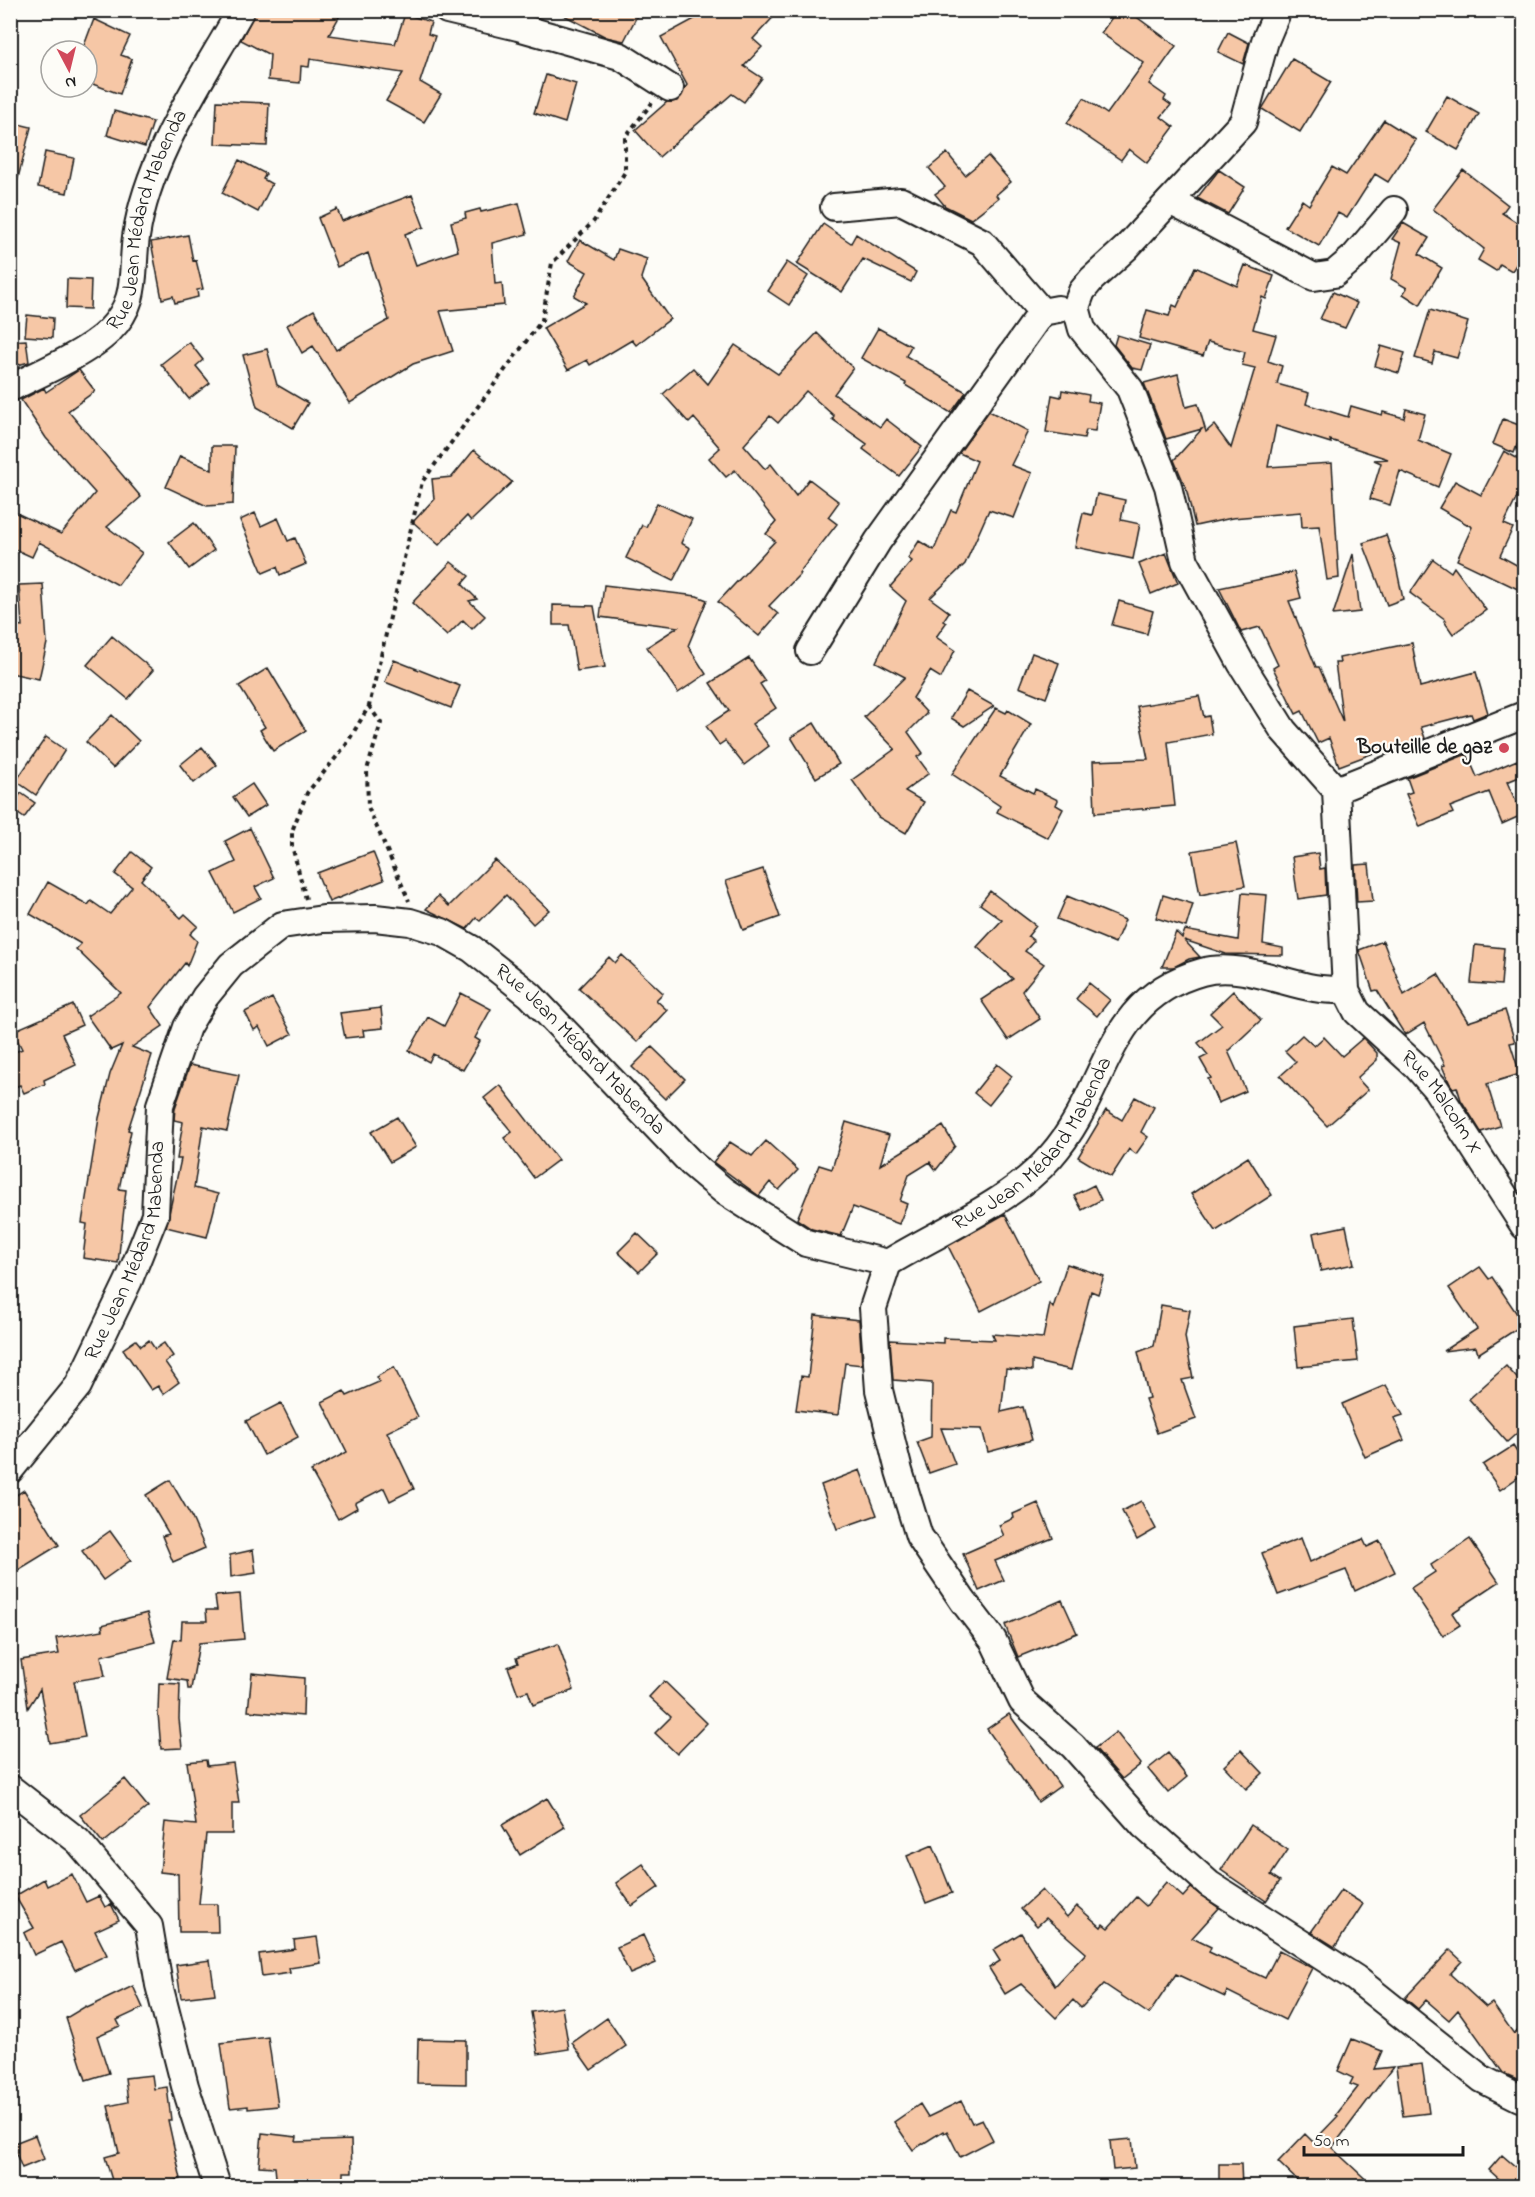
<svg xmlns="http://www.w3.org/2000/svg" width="1535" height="2197" viewBox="0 0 1535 2197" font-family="'Indie Flower',sans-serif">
<rect width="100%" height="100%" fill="#fdfcf7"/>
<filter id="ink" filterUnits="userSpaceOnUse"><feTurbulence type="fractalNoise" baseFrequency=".0167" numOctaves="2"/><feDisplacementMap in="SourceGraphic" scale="12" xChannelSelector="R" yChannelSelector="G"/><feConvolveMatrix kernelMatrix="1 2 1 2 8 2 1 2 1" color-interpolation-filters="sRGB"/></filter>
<g filter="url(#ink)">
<path fill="#f6c7a6" stroke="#1c1c1c" stroke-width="1.5" d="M256,10H343L329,35L395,44L405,14L431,22L428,34L435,36L420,82L441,94L424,122L386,101L403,73L310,59L309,67L301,66L300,83L268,80L270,55L241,40Z
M554,10H640L624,41L606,37Z
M711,10H780L753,39L762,47L744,66L762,78L744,102L732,94L659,157L635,130L667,102L677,101L687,85L661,37Z
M1117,10H1127L1176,46L1149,84L1166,96L1164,100L1171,105L1161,117L1174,127L1147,163L1129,149L1121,160L1067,123L1084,98L1107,114L1144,63L1101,33Z
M94,19L130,36L121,55L132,59L120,94L87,82V51H82Z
M1228,32L1249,43L1243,64L1218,52Z
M1292,59L1331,82L1300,132L1262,109Z
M546,75L576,84L565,123L534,113Z
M1447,96L1479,114L1458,150L1426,132Z
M217,101L269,103L267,146L215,144Z
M114,111L153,122L145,147L107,135Z
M1384,120L1416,140L1388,182L1375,174L1347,218L1338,213L1319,246L1285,227L1302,200L1309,205L1332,167L1346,175Z
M10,122L31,127L16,186L10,185Z
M45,152L74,158L67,193L38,187Z
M947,153L965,175L988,156L1011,182L996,195L998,198L971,219L945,206L935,194L945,187L929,168Z
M239,160L266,174L263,179L272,184L258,212L222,193Z
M1219,170L1245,187L1228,214L1197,198Z
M1463,170L1508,205L1502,213L1524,227V252L1512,271L1500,264L1496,271L1478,260L1484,249L1433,209Z
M412,195L424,227L405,234L416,265L458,251L451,222L466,218L465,213L480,209L481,212L519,203L527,234L492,243L495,284L502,283L504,305L440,311L453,351L413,364L350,403L313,346L302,353L287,325L314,310L336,350L389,320L368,253L337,267L318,218L337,209L342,221Z
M1403,223L1429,238L1419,254L1442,268L1420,305L1403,294L1407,288L1391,279L1401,243L1392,239Z
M823,224L851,243L856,234L916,272L911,282L863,259L842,292L797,264Z
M188,235L193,261L196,260L203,289L197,290L198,297L175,303L173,296L162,299L151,242Z
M580,240L614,260L618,249L647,259L641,278L670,319L636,345L632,340L590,365L587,360L568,370L543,328L586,303L574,296L587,272L568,261Z
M787,262L808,276L789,305L768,291Z
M1245,265L1274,276L1266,299L1262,297L1253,329L1276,335L1268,361L1282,366L1277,384L1309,393L1306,404L1348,417L1351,406L1382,415L1383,412L1404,418L1406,409L1425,414L1418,440L1451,454L1438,487L1400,471L1390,505L1370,499L1381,463L1374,460L1388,459L1330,440L1331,443L1276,426L1268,467L1332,463L1339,578L1327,580L1319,526L1302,527L1301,512L1232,518L1195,526L1186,488L1174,460L1202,429L1166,439L1144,383L1178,374L1186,407L1198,404L1206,432L1214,425L1231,448L1255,368L1242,365L1245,352L1208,342L1203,356L1139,338L1147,310L1169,316L1173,305L1177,307L1195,267L1237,286Z
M67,279L91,280L90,309L66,308Z
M1333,292L1357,303L1345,328L1320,319Z
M1430,310L1468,322L1457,358L1435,352L1432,363L1415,358Z
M27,315L53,318L52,338L25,336Z
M878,328L911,346L906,356L966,392L951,413L905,385L906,383L861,358Z
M817,333L853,368L834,394L880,427L886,419L922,447L899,476L863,449L867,444L832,419L834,416L806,391L778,423L770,416L744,445L765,469L771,464L796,496L809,479L839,502L828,517L837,524L799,573L800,574L769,606L778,614L759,636L718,602L775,541L766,534L776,522L735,470L726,477L709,458L720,448L694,418L689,423L663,394L693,368L708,384L735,345L778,374Z
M1117,335L1150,345L1142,370L1132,368L1114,345Z
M26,340L29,362L10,367V341Z
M189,342L203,360L196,366L210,383L189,399L161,364Z
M1381,346L1405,353L1399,373L1375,366Z
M267,349L277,385L308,403L293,428L257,407L243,355Z
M79,370L95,391L68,411L141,497L107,527L142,553L118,585L39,542L32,557L10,547V510L61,534L95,493L46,438L21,400L44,388L46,392Z
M1062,390L1089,395L1088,401L1100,403L1095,431L1086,430L1084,438L1046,432L1052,395L1061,397Z
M989,411L1028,431L1011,465L1032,473L1014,518L989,510L965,564L930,598L949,612L943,621L946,623L936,637L955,650L941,678L930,671L913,698L927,713L908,732L923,753L917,757L929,773L905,791L924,802L906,833L878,817L852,780L895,749L864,717L905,677L876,662L906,601L890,587L912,561L908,558L919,541L934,550L951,510L956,512L977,461L959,453Z
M1503,419L1524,427L1514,453L1493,444Z
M212,446H235L233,504L207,506L166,487L180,456L212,470Z
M474,450L512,482L471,521L467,516L439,545L413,522L434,499L432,479L452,477Z
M1504,451L1524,462V483L1504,524L1513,528L1500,556L1524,569V592L1457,560L1472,527L1439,508L1455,481L1481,495Z
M1097,494L1125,500L1121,520L1140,524L1133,559L1075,547L1083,513L1092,515Z
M657,503L692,519L681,543L690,548L673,581L626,558L642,525L646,527Z
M255,513L261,526L278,518L288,541L295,538L306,564L280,575L277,567L263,573L240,520Z
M194,523L214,550L189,569L169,542Z
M1386,535L1395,561L1403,599L1387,605L1363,543Z
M1166,553L1178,583L1151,594L1139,564Z
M1353,554L1360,612L1333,615Z
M1433,559L1451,572L1454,567L1486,610L1453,634L1444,621L1446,620L1410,593Z
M451,562L469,576L462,584L477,599L469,601L485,616L472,629L463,620L447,636L412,603Z
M1294,572L1301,598L1289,601L1316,667H1319L1343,722L1335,663H1340L1339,658L1412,643L1420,687L1476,672L1488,713L1473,719L1471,714L1421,727L1425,738L1388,753L1387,748L1339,766L1329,738L1318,743L1302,711L1296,714L1273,668L1278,665L1260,627L1241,632L1219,588Z
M43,584L47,643L39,679L10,673V648L15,625L22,626L19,585Z
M604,585L697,596L707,600L688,646L706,674L678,693L647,647L678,627L600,617Z
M1119,601L1153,611L1147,634L1112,625Z
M553,605L594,606L605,667L577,671L569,625H553Z
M112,636L153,670L128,699L87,665Z
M1032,653L1059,663L1046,698L1019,687Z
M749,658L765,681L760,684L776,708L752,724L769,746L744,765L725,741L719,745L706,726L729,711L710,683Z
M394,660L460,686L451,708L385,682Z
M268,668L306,731L273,751L260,730L265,727L239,686Z
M967,691L994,706L964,726L951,718Z
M1199,696L1204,717L1209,716L1212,734L1168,742L1175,806L1095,813L1093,761L1148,759L1137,706Z
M996,708L1006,713L1008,710L1031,724L1000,776L1033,793L1035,789L1058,800L1056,805L1063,809L1048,838L997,812L1000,806L952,774Z
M112,715L139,741L113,768L86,742Z
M814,723L839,764L816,778L791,737Z
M46,737L65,750L36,795L16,781Z
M202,747L217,765L194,783L180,765Z
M1467,754L1477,777L1517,760L1524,775L1507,782L1522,815L1502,824L1489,792L1450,807L1453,813L1420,827L1406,794L1412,792L1407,778Z
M252,784L266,805L247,817L233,797Z
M21,793L35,803L24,818L10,808Z
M250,828L274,878L255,887L261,898L233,912L213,873L236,862L225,841Z
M1236,843L1245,886L1200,895L1192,851Z
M132,852L151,867L141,880L181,918L185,914L198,926L190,934L197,941L187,966L185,963L150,1007L163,1026L132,1047L152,1055L128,1130L131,1131L119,1189L126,1190L118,1263L83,1258L87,1224L82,1223L99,1118L110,1074L122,1045L111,1050L87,1016L121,993L76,949L81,944L30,914L48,882L88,905L91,901L110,914L132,887L115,874Z
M373,852L384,880L329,902L317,873Z
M1318,853L1320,869L1325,868L1326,895L1298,899L1292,857Z
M495,860L549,910L533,924L506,895L480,921L476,918L467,929L426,909L438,896L449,906Z
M1369,864L1373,901L1357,902L1355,865Z
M763,869L780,917L743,930L726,881Z
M990,891L1036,926L1028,936L1034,941L1025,951L1044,964L1022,991L1040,1019L1008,1040L981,1000L1013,979L977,947L1002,920L980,904Z
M1242,893L1267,895L1263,944L1283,948V955L1226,954L1184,940L1200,957L1189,959L1174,967H1162L1176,932L1182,938L1185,930L1238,940Z
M1163,895L1193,904L1186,927L1156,918Z
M1067,896L1125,920L1115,943L1057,919Z
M1383,941L1404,995L1438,974L1468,1022L1505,1010L1515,1042L1510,1043L1520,1074L1487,1084L1500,1126L1481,1132L1461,1100L1457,1087L1453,1088L1450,1084L1442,1066L1445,1065L1424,1023L1405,1035L1377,990L1373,991L1359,950Z
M1475,945L1504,948L1501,985L1471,983Z
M622,955L663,993L656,1000L667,1010L637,1042L579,988L609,957L615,963Z
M1089,983L1110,1000L1097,1016L1076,999Z
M1233,991L1261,1020L1228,1051L1246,1091L1218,1103L1208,1079L1211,1078L1200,1059L1208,1055L1198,1043L1222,1025L1210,1013Z
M461,993L491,1009L475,1038L480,1041L463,1070L433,1054L429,1062L409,1051L428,1017L444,1026Z
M272,998L292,1034L269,1046L259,1027L254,1030L245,1012Z
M73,1005L82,1025L62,1034L76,1065L44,1080L45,1084L24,1093L20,1085L10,1089V1054L22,1049L13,1031Z
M381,1008L383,1028L363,1030L364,1036L345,1038L340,1013Z
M1302,1035L1314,1046L1324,1037L1342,1056L1363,1038L1377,1053V1060L1357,1078L1368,1090L1327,1126L1280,1076L1296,1062L1285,1051Z
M652,1047L685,1079L665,1099L632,1067Z
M997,1064L1012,1076L989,1105L974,1093Z
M190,1065L239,1075L227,1131L203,1126L194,1188L218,1194L207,1237L166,1227L181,1159H177L183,1122L174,1120L175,1108Z
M500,1085L558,1160L534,1178L504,1138L512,1132L484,1098Z
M1135,1097L1154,1107L1141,1132L1148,1137L1136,1154L1129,1149L1111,1177L1078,1157L1106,1110L1122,1120Z
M397,1117L416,1147L390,1162L371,1132Z
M846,1122L889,1135L880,1165L943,1126L955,1146L936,1170L930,1162L909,1175L900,1201L907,1204L899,1224L853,1207L841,1236L812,1229L797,1219L819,1165L832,1169Z
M766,1141L798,1170L779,1190L770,1182L759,1196L713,1162L730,1142L752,1156Z
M1248,1157L1272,1195L1216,1231L1191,1194Z
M1094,1185L1101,1200L1082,1210L1074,1195Z
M1005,1214L1039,1281L981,1311L948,1246Z
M1346,1226L1354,1264L1321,1271L1313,1233Z
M637,1233L658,1253L639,1272L618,1252Z
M1067,1264L1104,1276L1098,1294L1091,1291L1071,1370L1032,1361V1371L1006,1369L1001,1412L1023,1407L1032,1440L988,1452L982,1429L941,1428L955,1464L929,1473L917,1442L931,1437L932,1383L893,1380L890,1340L943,1343V1338L995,1340L992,1334L1043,1338L1050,1304L1053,1308Z
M1480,1267L1489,1279L1492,1277L1524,1324L1478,1354L1476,1347L1443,1351L1477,1329L1449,1288Z
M1161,1305L1190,1310L1185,1337L1193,1378L1182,1380L1196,1419L1157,1433L1145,1399L1149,1398L1138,1352L1154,1346Z
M815,1315L859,1320L862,1365L845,1363L838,1415L796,1410L801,1376L808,1377Z
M1353,1319L1358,1361L1298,1367L1294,1326Z
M136,1340L141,1346L149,1340L155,1349L164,1343L173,1356L165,1362L179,1382L163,1394L158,1386L151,1390L123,1349Z
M1506,1366L1524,1386V1427L1507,1442L1469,1399Z
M394,1367L418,1417L387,1432L414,1489L390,1501L384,1488L355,1503L357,1508L338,1519L311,1471L347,1452L322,1402L344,1391L347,1396L379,1382L376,1377Z
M1386,1385L1403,1415L1394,1418L1404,1440L1365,1457L1342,1404Z
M281,1403L298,1437L264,1455L246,1421Z
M1513,1446L1524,1463V1473L1500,1490L1483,1465Z
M860,1470L877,1515L837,1529L821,1485Z
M170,1480L192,1518L205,1548L173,1562L162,1536L169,1534L146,1495Z
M24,1490L59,1545L10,1575V1499Z
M1141,1501L1156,1529L1137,1540L1122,1511Z
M1038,1503L1053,1538L995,1561L1004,1580L979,1591L963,1554L1004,1536L999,1525L1014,1518L1013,1514Z
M110,1531L131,1560L103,1580L82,1551Z
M1301,1538L1310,1562L1363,1539L1367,1547L1380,1541L1395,1572L1355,1591L1346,1570L1278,1595L1262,1553Z
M1470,1539L1499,1582L1452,1613L1460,1625L1443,1636L1411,1588L1435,1572L1431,1565Z
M253,1550L256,1573L231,1577L230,1555Z
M240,1594L244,1639L199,1643L191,1689H188L187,1681L167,1678L174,1639L181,1640L182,1621H207L206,1610H217L215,1596Z
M1062,1600L1077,1633L1018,1657L1005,1625Z
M147,1613L155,1642L101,1656L105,1676L74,1681L85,1737L50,1743L40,1689L28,1708L21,1660L59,1654L56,1638L103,1630L102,1625Z
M558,1644L574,1690L533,1705L528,1691L518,1694L508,1667L518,1663L516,1658Z
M252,1673L304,1678L303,1716L248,1711Z
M664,1681L707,1723L677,1754L655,1733L671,1717L649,1697Z
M159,1683L180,1684L179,1719L182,1748L161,1749L158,1713Z
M1009,1714L1060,1786L1038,1802L987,1729Z
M1116,1732L1141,1764L1122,1779L1095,1748Z
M1241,1750L1263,1773L1246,1789L1224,1766Z
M1168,1753L1187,1777L1168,1793L1148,1769Z
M206,1760L207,1766L233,1763L239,1803H232V1834H206L199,1904H217L218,1932H179L178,1874L160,1872L165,1822L196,1825L187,1762Z
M125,1779L148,1807L103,1843L80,1815Z
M547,1798L565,1827L520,1855L502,1825Z
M1251,1825L1288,1850L1271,1875L1280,1881L1266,1901L1221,1870Z
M933,1845L952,1893L926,1903L907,1856Z
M643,1864L659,1887L632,1906L616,1883Z
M72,1874L86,1902L99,1896L105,1907L111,1904L119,1920L95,1931L107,1955L75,1970L61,1942L34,1955L24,1933L34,1928L15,1896L44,1879L47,1886Z
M1166,1882L1183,1897L1191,1888L1219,1908L1192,1938L1211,1947L1209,1952L1265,1978L1279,1951L1312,1968L1285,2020L1227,1991L1225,1997L1176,1974L1149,2014L1104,1984L1081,2008L1073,2000L1056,2018L1021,1984L1005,1994L989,1968L1000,1961L993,1950L1021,1933L1055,1986L1086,1953L1046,1918L1037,1926L1021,1909L1042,1890L1067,1917L1077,1906L1101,1927L1103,1924L1108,1928L1136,1897L1146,1906Z
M1341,1890L1363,1904L1335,1947L1311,1932Z
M643,1935L656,1963L630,1974L617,1947Z
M317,1937L321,1963L289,1968L290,1973L262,1977L259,1954L295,1949L294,1940Z
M1450,1950L1462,1961L1450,1974L1486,2007L1492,2003L1514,2034L1524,2025V2082L1503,2073L1458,2010L1449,2020L1426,2000L1418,2009L1405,1998Z
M210,1960L215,1994L181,1998L176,1965Z
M133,1986L143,2008L117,2020L120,2026L97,2036L109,2073L86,2080L66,2018L86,2006L87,2008Z
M562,2007L569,2049L538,2054L531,2012Z
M607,2018L626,2046L591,2070L572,2043Z
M268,2037L278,2106L248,2109V2106L230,2108L221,2043Z
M418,2039L466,2040V2084L417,2083Z
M1352,2039L1382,2051L1374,2069L1393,2067L1332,2148L1374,2187H1304L1278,2162L1305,2134L1313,2142L1338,2116L1336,2115L1358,2087L1350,2084L1353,2078L1338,2071Z
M1422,2064L1429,2113L1403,2116L1396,2067Z
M152,2075L154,2089L167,2087L171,2120H168L181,2179L149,2187H114L105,2157L119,2153L108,2106L128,2102L125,2078Z
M961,2101L972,2123L982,2119L993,2140L960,2157L947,2131L944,2133L943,2131L913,2150L894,2122L920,2104L928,2117Z
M262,2133L297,2137L296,2142L351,2140L352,2172H343V2180L299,2181L296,2187H277L275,2167L259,2166Z
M35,2135L44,2159L22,2168L12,2144Z
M1132,2139L1135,2168L1113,2170L1110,2141Z
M1502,2155L1524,2174L1517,2187H1508L1489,2170Z
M1219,2164H1241L1242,2187H1219Z"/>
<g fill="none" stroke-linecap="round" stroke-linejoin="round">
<g stroke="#1c1c1c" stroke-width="30">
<g id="minor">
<path d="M447,10L518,27L620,56L670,88"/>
<path id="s1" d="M1278,10L1265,41L1243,122L1126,248L1092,279L1082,291L1076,307L1082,329L1130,389L1168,486L1185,561L1241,663L1283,730L1336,790L1346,990L1357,1012L1417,1067L1436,1089L1524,1226"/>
<path d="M1170,201L1314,277L1334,274L1354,257L1394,210"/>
<path d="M834,207L901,201L982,242L1042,312L1058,309"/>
<path id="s2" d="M10,388C39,374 87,353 109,331C139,301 131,274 136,237C148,156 201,81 241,10"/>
<path d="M810,651L878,541L1042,312"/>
<path d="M1336,790L1524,715"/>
<path d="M888,1263L873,1308L879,1390L899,1471L919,1536L963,1601L993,1640L1022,1701L1073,1746L1143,1825L1209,1884L1355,1978L1482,2079L1520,2098L1524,2097"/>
<path id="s3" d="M10,1470L78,1386L129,1280L155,1215L160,1105L187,1027L205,997L231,965L282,925L323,919L375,918L410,922L442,932L472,949L530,995L692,1164L724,1191L806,1243L888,1263C940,1231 1012,1202 1051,1156C1109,1091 1103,999 1202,972C1237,962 1280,982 1314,988C1324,990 1335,990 1346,990"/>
<path d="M10,1788L78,1841L149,1926L159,1985L185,2086L217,2186"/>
</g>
</g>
<path stroke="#1c1c1c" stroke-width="4" stroke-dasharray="4.5 4.5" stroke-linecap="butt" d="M369,706L381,723L367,770L368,807L409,901
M306,899L292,846V831L307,793L346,745L369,706L422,482L542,320L552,263L594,221L625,172V137L652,103"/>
<use href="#minor" stroke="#fdfcf7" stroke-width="26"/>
</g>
</g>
<circle fill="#d1495b" stroke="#fdfcf7" stroke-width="2" cx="1504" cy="748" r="6"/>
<g text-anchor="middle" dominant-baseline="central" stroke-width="4.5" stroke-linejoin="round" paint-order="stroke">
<g font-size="21" fill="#1c1c1c" stroke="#fdfcf7">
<text stroke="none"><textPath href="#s2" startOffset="234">Rue Jean Médard Mabenda</textPath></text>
<text stroke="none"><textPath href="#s3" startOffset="974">Rue Jean Médard Mabenda</textPath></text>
<text stroke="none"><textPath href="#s1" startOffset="1274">Rue Malcolm X</textPath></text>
<text stroke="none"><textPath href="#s3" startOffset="1550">Rue Jean Médard Mabenda</textPath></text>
<text stroke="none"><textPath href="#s3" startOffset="254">Rue Jean Médard Mabenda</textPath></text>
</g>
<g font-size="21" font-weight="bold" fill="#1c1c1c" stroke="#fdfcf7" text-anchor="end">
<text x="1492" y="748">Bouteille de gaz</text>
</g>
</g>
<rect width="1535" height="2197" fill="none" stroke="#fdfcf7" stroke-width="36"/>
<rect x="18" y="18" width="1499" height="2161" fill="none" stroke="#1c1c1c" stroke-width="2" filter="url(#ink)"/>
<g transform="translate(69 69) rotate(173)"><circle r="28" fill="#fdfcf7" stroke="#a3a29f" stroke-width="1.5"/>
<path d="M0-4.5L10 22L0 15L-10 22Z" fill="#d1495b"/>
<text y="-9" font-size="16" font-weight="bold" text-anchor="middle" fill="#1c1c1c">N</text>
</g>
<path d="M1304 2146v9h159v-9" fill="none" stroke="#1c1c1c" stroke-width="3"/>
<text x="1313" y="2146" font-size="18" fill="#1c1c1c" stroke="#fdfcf7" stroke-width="4.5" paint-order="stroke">50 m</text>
</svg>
